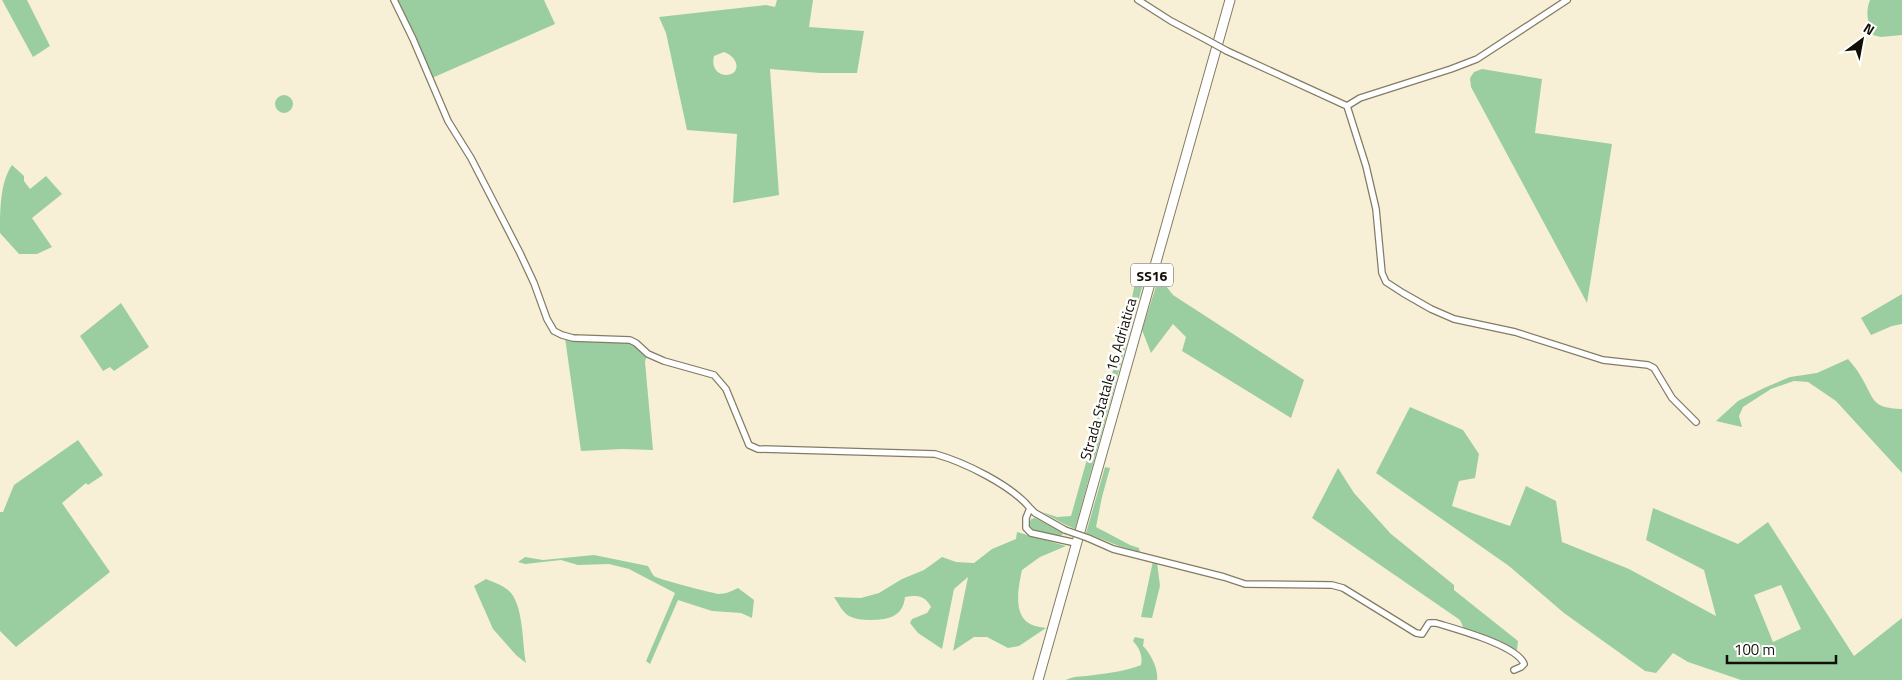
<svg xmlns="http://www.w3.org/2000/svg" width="1902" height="680" viewBox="0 0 1902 680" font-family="'Titillium Web',sans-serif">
<rect width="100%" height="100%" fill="#f8f0d6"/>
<path fill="#9acea1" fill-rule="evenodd" d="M2,0H27L50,46L33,57Z
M397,0H544L555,24L432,78Z
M777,0H813L809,27L864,31L857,73H820L770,69L779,195L733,203L737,134L687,130L666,33L659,17L766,5L775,7ZM724,52C729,54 734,57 736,63C741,80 708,80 714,56Z
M1870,0H1902V35L1881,37L1873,35C1868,22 1865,13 1870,0Z
M1482,69L1542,79L1535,133L1612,144L1587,303L1471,87L1470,78L1474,72Z
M275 104a9 9 0 1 1 18 0a9 9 0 1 1-18 0Z
M12,165L24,176V181L30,189L46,176L62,194L32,218L52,247L37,254H19L0,233C0,211 0,182 12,165Z
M1138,269L1146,273L1075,529L1066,525L1042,512L1057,517L1071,516L1096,427H1094L1105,397L1098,394C1126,364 1128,309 1138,269Z
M1159,277L1173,295L1304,380L1291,418L1182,351L1186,337L1173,324L1151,353L1142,330Z
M1902,294V324L1892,326L1871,335L1861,318Z
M121,303L149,347L114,371L110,367L103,371L80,336Z
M565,338L627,341L636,344L647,354L645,362L653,450L622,449L581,451Z
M1848,359C1852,364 1857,369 1860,375C1875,399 1870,408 1902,409V473L1836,401L1808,382L1794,381L1771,389L1743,407L1739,416L1742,427L1716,421L1738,401L1764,388L1790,377L1817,373Z
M1410,407L1463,430L1479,454L1475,478L1459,481L1452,506L1510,526L1526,486L1556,501L1562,542L1629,569L1716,616L1704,570L1646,540L1653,508L1738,544L1768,522L1854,656L1902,618V680H1741L1688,662L1673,653L1656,673L1645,671L1564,613L1509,566L1376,473ZM1781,585L1801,629L1773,642L1754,595Z
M78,440L103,475L88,485L86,483L62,503L110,572L16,647L0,631V512H3L14,485Z
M1105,467L1110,468L1102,497L1096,527L1130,545L1139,548L1140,552L1119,546L1086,533Z
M1338,468L1354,493L1391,534L1454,585V590L1518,641L1517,650L1464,629L1460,620L1312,518Z
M1035,518L1064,533L1059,537L1032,531L1029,524L1031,519Z
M1017,532L1066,546L1040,557L1022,570C1019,585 1013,611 1027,622C1032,626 1040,627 1046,628L1019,646L1008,648L987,637H974L953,651L968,577L954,589L942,649L918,633L910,623L912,619L927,613L931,607C925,595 916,595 905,597C903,618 886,620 869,620C863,620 855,619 849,616C843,613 838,603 834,597L861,598L879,593L902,579L924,570L942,557L956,562L974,563L992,549L1016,539Z
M594,555L648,566C650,569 652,574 654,576C657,579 712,593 719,594C725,594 732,591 738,588L754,600L752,618L741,613L712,611L678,600L650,664L646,661L675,593L629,569L609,564L578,565L561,560L525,564L518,562L525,557L543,560Z
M1153,561L1157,562L1160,586L1152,618L1141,617Z
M486,579C493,582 502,585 508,590C524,603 522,644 526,663L516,655L493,629L474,586Z
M1135,637L1144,639L1143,646C1150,652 1159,670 1157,680H1066C1075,675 1084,677 1094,675C1109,673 1127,671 1141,665C1143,655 1139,648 1133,641Z"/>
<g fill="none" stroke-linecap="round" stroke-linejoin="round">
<g stroke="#837c64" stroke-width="8">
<path id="minor" d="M394,0L413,39L448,121L471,158L520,253L534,283L547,319L554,331L562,335L573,338L630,340L636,343L648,354L664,361L714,375L726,389L749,445L758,449L935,454C964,462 1011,485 1030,508L1026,518V528L1031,533L1076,543
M1138,0L1171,21L1207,40
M1227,51L1347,106L1360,98L1451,69L1477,59L1567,0
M1347,106L1366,166L1376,209L1382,273L1386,282L1403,293L1431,309L1454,319L1515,332L1603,360L1648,365L1654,368L1672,398L1696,422
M1030,508L1035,513L1065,530
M1088,538L1113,549L1224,577L1245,584L1332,585L1343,588L1416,633L1422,634L1429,623H1436C1455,629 1517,645 1524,664L1521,667L1514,670"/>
</g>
<g stroke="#837c64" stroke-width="11">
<path id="primary" d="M1038,680L1230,0"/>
</g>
<use href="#minor" stroke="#fff" stroke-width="5.5"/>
<use href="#primary" stroke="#fff" stroke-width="9"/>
<g stroke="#837c64" stroke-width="8" stroke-linecap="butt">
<path id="minor-bridge" d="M1207,40L1227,51
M1065,530L1088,538"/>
</g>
<use href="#minor-bridge" stroke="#fff" stroke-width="5.5"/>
</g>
<g text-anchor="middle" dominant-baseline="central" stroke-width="5" stroke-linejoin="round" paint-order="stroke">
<rect fill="#fff" stroke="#595751" stroke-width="1" x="1131" y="263.5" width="42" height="23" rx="4"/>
<g font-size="14" font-weight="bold" fill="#120f06">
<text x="1152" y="275">SS16</text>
</g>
<g font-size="15" fill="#120f06" stroke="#fff">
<text transform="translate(1108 379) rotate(-74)">Strada Statale 16 Adriatica</text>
</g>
</g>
<g transform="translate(1862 40) rotate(32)" stroke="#ffffff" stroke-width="4" paint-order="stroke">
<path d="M0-4L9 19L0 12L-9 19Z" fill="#120f06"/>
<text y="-8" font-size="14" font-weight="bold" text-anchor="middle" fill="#120f06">N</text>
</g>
<path d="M1727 655v8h109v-8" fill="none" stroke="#120f06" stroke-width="2.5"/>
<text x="1734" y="655" font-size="15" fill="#120f06" stroke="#ffffff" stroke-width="4" paint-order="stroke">100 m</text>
</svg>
